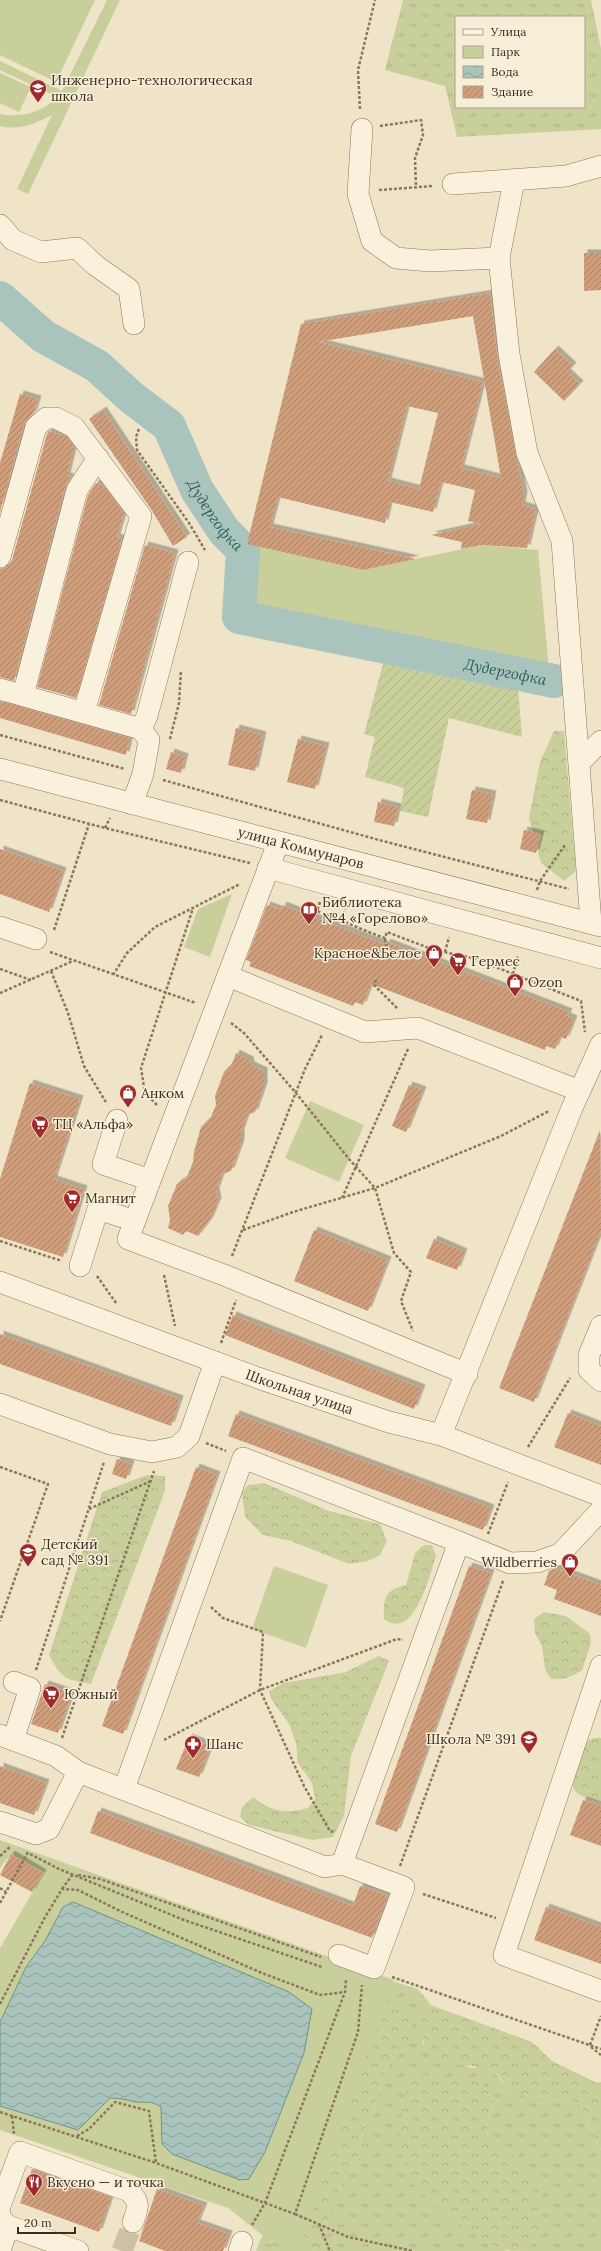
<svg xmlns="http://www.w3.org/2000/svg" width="601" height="2251" viewBox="0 0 601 2251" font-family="Lora,serif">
<defs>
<pattern id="grass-tufts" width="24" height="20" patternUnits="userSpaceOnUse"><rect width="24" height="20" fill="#c9cf9b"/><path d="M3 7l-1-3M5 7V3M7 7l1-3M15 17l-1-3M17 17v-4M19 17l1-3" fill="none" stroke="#aeb285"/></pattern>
<pattern id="forest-crowns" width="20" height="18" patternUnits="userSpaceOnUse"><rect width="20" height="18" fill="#c9cf9b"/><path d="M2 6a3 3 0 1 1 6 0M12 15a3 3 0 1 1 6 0" fill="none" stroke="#aeb285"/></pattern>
<pattern id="garden-furrows" width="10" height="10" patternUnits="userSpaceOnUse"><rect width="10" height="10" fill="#c9cf9b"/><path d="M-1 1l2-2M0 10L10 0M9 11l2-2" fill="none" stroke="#aeb285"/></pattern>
<pattern id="water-waves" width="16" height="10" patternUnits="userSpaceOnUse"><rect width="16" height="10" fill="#a9c4bc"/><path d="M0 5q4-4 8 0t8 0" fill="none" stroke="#8ba098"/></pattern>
<pattern id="building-hatch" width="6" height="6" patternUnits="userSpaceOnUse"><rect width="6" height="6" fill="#cf9f7d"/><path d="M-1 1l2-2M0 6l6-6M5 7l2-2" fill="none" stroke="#a98266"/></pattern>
<filter id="shadow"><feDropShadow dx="3.5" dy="-3.5" stdDeviation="0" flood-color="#0004"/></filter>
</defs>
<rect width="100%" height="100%" fill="#f0e4c8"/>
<path fill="url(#grass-tufts)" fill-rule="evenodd" d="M403,0H591L601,49V129L457,137L445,86L385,70ZM456,17H584V107H456Z
M392,1981L418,1989L431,2005L419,2006L423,2044L471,2068L485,2067L495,2072L510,2093C533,2097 556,2098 579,2104L601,2150V2251H517L527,2248L531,2173L487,2137L488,2121L494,2101C479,2076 473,2075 445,2079L402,2132L401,2151L447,2213L465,2228L507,2251H312L323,2241L341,2185L357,2159L364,2129L371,2120L385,2071L395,2056L407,2049L368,2008Z
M264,2231L269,2236L274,2251H256Z"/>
<path fill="url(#forest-crowns)" d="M554,731H564L576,871L564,881L541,863L529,818L540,762Z
M147,1475L165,1476V1491L91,1684C66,1680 61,1678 49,1655L102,1492Z
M264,1483L329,1511L380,1524L387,1541L380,1555L368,1561L349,1564L291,1541L263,1535L245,1517L242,1493L248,1485Z
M424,1545H432L436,1556C430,1575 414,1642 384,1619C383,1598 385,1590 406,1585L415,1553Z
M544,1612L566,1616L590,1634L591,1643L582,1670C571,1677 563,1681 550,1678L545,1669L542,1646L535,1633L534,1619Z
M379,1656L389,1661L351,1756L344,1816L333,1837L313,1840L249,1825L240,1817L242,1807L253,1797C271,1812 286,1814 308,1808L315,1799L312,1783L298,1763L296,1743L289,1724L271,1699L269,1691L284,1683L346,1672Z
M601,1738V1802C592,1799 579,1798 574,1789C569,1781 581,1745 589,1740C592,1738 597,1738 601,1738Z
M392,1997L412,2024L413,2036L407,2049L395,2056L385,2071L371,2120L364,2129L357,2159L341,2185L323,2242L312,2251H274C272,2246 271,2240 269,2236C260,2222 241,2223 234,2208L368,2008Z
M431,2005L532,2042L552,2061L597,2083L601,2082V2150L579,2104C556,2098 533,2097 510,2093C505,2087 501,2077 495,2072C489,2067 445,2063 433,2061C421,2041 419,2029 419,2006Z
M436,2072L445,2078C474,2075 479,2076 494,2101L488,2121L487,2137C497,2144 526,2163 531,2173C544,2195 552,2249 515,2251C501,2251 486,2241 474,2234C455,2223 416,2192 407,2173C395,2147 401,2100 412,2075Z"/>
<path fill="#c9cf9b" d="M0,0H95L56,82L0,55Z
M107,0H120L28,194L17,189L52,115C36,123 19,131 0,126V114C21,118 42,113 57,97L0,70V61L62,91Z
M0,73L31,87L19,112L0,103Z
M247,544L363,570L482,545L538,550L549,670L244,610Z
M232,894L210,957L184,947L198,909Z
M310,1101L364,1125L339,1182L285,1158Z
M274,1566L328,1585L306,1648L252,1629Z
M0,1840L394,1980L299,2248L262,2235L228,2208L0,2130V1948L44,1872L11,1854L0,1868Z"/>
<path fill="url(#garden-furrows)" d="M387,649L517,676L522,737L449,718L428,817L400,811L404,788L365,777L375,737L364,734Z"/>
<path fill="url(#water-waves)" stroke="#6f938a" d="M73,1902L289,1992L312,2009L304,2053L265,2152L249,2179L240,2180L172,2154L162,2144L161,2107C150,2100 148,2103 136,2102C127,2100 120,2098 110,2098L78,2130L0,2106V2022L26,1967L45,1941L63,1907Z"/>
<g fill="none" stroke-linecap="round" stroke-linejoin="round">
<path stroke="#a9c4bc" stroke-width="34" id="s1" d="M0,298L43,336L97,366L131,397L169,426L197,490L224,531L243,550L239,617L554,681"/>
</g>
<path fill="url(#building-hatch)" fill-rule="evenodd" filter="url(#shadow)" d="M584,253H601V290L584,291Z
M490,293L497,356L524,495L522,505L536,509L527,548L482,545L461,549L462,542L431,535L481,524L468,521L475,490L441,482L433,512L390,502L385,523L278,497L270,527L416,559L363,570L247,544L301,324ZM473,316L485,385L501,478L461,468L483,382L318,342ZM407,406L438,413L419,489L388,481Z
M555,349L573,366L567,372L580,384L564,401L534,372Z
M20,394L38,399L34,412L24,424L0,512V463Z
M103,410L187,537L173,546L151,509L89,419Z
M49,431L66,436L74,447L67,476L71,477L65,487L14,681L0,677V569L8,566L12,560L47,434Z
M96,483L103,485L124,513L117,537L122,539L76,698L37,687L88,495Z
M145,545L175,553L131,714L99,705Z
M0,701L130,738L126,755L0,718Z
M236,728L263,735L255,771L228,765Z
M298,739L326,746L315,789L287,782Z
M171,752L185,757L181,773L166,769Z
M472,790L493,794L487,823L466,819Z
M378,802L398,807L394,826L374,822Z
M524,830L541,834L536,853L520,849Z
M0,849L63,871L49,912L0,894Z
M267,905L281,910L283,905L386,945L387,942L569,1012L567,1016L574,1019L566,1039L560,1037L555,1049L546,1046L545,1050L371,984L363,1005L355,1002L353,1006L249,966L251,962L246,960Z
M236,1053L250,1060L251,1065L264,1071V1086L255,1112L247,1115L241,1132V1143L231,1171L222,1174L216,1191L218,1201L210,1220L198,1236L186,1231L183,1235L168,1228L170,1220L168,1206L177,1184L187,1177L193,1162L194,1152L201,1127L211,1117L216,1105L215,1096L224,1072L232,1064Z
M30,1083L80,1099L54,1179L84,1189L63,1257L0,1237V1179Z
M409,1085L423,1090L406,1132L392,1126Z
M600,1130L601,1231L534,1402L499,1388Z
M314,1230L388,1260L368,1311L294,1281Z
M434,1239L464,1252L457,1270L426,1258Z
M233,1315L422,1388L414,1409L225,1335Z
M0,1334L180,1399L171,1426L0,1364Z
M568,1413L601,1426V1465L554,1447Z
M236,1414L491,1508L483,1530L228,1436Z
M117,1459L131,1464L126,1479L112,1474Z
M196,1467L217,1475L123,1734L102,1726Z
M469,1566L491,1573L397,1832L375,1824Z
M555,1568L601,1585V1616L554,1599L557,1590L544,1585L549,1571Z
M45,1684L72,1693L58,1733L31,1724Z
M189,1737L211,1746L199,1777L176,1769Z
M0,1766L46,1783L34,1815L0,1803Z
M583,1800L601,1806V1846L570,1835Z
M98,1811L353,1906L360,1886L388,1896L372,1938L90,1833Z
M11,1854L43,1873L32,1892L0,1875Z
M546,1907L601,1927V1964L534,1940Z
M32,2169L111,2197L99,2232L20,2203Z
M157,2189L204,2206L197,2223L229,2234L223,2251H165L139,2241Z"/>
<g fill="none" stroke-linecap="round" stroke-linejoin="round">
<path stroke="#ccc0a6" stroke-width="21" stroke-dasharray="21 10" stroke-linecap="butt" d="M122,2251L133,2222"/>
<g stroke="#8d765c" stroke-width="22">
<g id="minor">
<path d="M362,129L358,194L372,241L396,258L430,261L499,258L509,354L527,453L562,541L591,923"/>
<path d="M453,184L566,176L601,166"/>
<path d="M0,225L13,240L41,252L77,248L95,265L129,289L134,324"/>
<path d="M499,258L514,181"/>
<path d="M0,557L36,427L46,418H56L74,427L141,516L84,712"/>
<path d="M0,689L141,729L149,740L143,774L132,804"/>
<path d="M23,695L77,490L98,458"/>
<path d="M141,729L147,716L188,562"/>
<path d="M580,762L601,741"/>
<path id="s2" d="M0,769L601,926"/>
<path d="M278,843L128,1239L224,1275L467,1374"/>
<path d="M268,868L601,958"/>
<path d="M0,927L36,939"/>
<path d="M228,976L365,1032L418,1028L580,1091"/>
<path d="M117,1120L103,1164L150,1180"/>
<path d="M80,1266L98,1209L135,1221"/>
<path id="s3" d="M0,1282L258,1378L389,1422L441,1435L601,1496"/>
<path d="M601,1326L589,1355V1370L601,1381"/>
<path d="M0,1404L110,1444L152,1452L177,1447L189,1436L215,1362"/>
<path d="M441,1435L572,1108L601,1044"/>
<path d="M601,1666L504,1955L601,1991"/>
<path d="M0,1735L56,1756L78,1772L325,1867L342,1864L404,1887L374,1968L339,1955"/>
<path d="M13,1740L30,1688L14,1682"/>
<path d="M124,1789L243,1458L459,1542L510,1563L537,1562L560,1554L601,1510"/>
<path d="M0,1822L36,1834L49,1829L78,1772"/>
<path d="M342,1864L459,1542"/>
<path d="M0,2206L20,2152L129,2191C141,2203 138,2208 133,2222"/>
<path d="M0,2214L1,2219L8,2226L78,2251"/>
<path d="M0,2251L8,2226"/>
<path d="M239,2251L242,2242"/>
</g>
</g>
<path stroke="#8d765c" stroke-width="2.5" stroke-dasharray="3 2" stroke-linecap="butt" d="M360,109L358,70L375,0
M380,126L421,120L423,135L415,158L416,187
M379,190L433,186
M139,429L136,437L137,450L189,523L205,550
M0,735L125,769
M170,739L179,703L181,670
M163,780L379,840L569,889
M0,800L105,828L250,863
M105,828L110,818
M537,890L540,881L565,845
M320,902L317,911C340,919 361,930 385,938L387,932L434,950L473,958L581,1001L585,1032
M342,919L345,909
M54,930L89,824
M385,939L386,946
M50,952L196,1003
M445,952L449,937
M0,969L31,980
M51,971L68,1013L84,1066L107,1104
M513,974L518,956
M113,975L127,953L155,927L240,884
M376,980L374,985L398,1009
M0,993L73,961
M231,1023L244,1033L296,1093L349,1159L375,1188L394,1253L411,1272L401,1301L413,1331
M157,1105L145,1093L141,1068L193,908
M342,1198L408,1049
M243,1230L293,1212L375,1188L501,1136L549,1111
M0,1241L62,1261
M232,1256L305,1069L322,1035
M164,1275L175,1326
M97,1276L116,1303
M221,1343L236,1300
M206,1443L226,1451
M528,1447L570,1378
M0,1467L48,1484L0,1621
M89,1509L151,1481
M488,1534L508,1482
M211,1607L223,1618L263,1632L260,1690L304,1786L330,1831L333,1832
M36,1670L104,1462
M62,1738L154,1471
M164,1740L260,1690L397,1639L403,1640
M30,1854L59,1869L184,1920L322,1967
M0,1856L11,1846
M400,1866L503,1581
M78,1875L100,1879L321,1957
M0,1888L6,1892
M62,1889L73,1874
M423,1894L496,1918
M0,1903L28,1852
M392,1977L601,2049
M0,2004L44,1919L62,1889L78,1890L120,1911L262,1973L320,1995L345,1992
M590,2045L601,2016
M591,2047L601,2055
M0,2112L156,2163L295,2214L358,2032L362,1985
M12,2116L14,2134
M77,2136L89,2129L115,2102L149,2111L156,2163
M295,2214L348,2237L413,2251
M319,2224L329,2249L332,2251
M252,2225L265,2203L345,1992L346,1979"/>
<use href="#minor" stroke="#faf1dc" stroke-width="21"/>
</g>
<defs>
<g id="school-pin" transform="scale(0.9)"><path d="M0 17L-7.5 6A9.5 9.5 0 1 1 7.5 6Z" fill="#9e2a2b" stroke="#f7eed8"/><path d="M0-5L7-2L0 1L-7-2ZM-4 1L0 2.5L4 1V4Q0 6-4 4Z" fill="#fff"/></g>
<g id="library-pin" transform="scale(0.9)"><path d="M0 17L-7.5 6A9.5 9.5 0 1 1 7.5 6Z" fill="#9e2a2b" stroke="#f7eed8"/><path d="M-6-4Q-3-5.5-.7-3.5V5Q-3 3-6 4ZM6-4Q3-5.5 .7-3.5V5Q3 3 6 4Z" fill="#fff"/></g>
<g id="shop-pin" transform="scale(0.9)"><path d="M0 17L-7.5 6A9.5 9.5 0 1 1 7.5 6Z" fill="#9e2a2b" stroke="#f7eed8"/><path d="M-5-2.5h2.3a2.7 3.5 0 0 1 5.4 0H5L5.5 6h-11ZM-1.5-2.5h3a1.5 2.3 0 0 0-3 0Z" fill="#fff"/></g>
<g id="supermarket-pin" transform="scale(0.9)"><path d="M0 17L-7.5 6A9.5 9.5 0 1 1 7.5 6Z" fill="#9e2a2b" stroke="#f7eed8"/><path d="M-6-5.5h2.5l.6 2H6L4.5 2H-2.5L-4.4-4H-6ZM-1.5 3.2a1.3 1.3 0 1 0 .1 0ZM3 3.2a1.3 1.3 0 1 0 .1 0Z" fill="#fff"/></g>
<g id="pharmacy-pin" transform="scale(0.9)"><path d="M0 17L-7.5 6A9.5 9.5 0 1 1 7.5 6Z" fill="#9e2a2b" stroke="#f7eed8"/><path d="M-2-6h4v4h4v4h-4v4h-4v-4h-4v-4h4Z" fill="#fff"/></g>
<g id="restaurant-pin" transform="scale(0.9)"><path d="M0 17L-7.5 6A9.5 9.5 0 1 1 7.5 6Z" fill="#9e2a2b" stroke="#f7eed8"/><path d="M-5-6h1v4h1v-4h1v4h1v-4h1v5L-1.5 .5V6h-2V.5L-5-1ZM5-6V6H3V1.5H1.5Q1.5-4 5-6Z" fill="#fff"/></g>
</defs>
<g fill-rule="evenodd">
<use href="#school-pin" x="38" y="88"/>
<use href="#library-pin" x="309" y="910"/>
<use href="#shop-pin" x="434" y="953"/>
<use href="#supermarket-pin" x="458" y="961"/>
<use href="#shop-pin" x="515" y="982"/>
<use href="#shop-pin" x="128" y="1093"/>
<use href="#supermarket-pin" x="40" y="1124"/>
<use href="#supermarket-pin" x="72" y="1198"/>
<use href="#school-pin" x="28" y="1552"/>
<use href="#shop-pin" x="570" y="1562"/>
<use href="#supermarket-pin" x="51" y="1694"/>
<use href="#school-pin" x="529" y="1739"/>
<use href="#pharmacy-pin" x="193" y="1744"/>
<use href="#restaurant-pin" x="34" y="2182"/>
</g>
<g text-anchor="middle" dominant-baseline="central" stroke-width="3" stroke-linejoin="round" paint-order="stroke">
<g font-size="14" fill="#3d2e20" stroke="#f7eed8" text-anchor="start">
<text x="51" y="80">Инженерно-технологическая<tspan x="51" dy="16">школа</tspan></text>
<text x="322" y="902">Библиотека<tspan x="322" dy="16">№4 «Горелово»</tspan></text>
<text x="421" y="953" text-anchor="end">Красное&amp;Белое</text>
<text x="471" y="961">Гермес</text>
<text x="528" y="982">Ozon</text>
<text x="141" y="1093">Анком</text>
<text x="53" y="1124">ТЦ «Альфа»</text>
<text x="85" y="1198">Магнит</text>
<text x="41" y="1544">Детский<tspan x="41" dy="16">сад № 391</tspan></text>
<text x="557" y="1562" text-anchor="end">Wildberries</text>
<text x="64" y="1694">Южный</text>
<text x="516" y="1739" text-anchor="end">Школа № 391</text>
<text x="206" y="1744">Шанс</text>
<text x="47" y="2182">Вкусно — и точка</text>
</g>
<g font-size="14" fill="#3d2e20" stroke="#f7eed8">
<text stroke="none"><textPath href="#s2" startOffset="311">улица Коммунаров</textPath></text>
<text stroke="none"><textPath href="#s3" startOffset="319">Школьная улица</textPath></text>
</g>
<g font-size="15" font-style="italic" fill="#2f5d5a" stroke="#f7eed8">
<text stroke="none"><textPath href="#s1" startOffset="314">Дудергофка</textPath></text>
<text stroke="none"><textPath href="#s1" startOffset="698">Дудергофка</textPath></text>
</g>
</g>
<rect x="455" y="16" width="130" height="92" fill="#f7eed8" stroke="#ada18e"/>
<rect x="463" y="29" width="20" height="6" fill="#faf1dc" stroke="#ada18e"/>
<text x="491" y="36" font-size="12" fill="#3d2e20">Улица</text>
<rect x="463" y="46" width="20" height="12" fill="#c9cf9b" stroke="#ada18e"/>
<text x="491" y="56" font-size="12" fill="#3d2e20">Парк</text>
<rect x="463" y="66" width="20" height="12" fill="url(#water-waves)" stroke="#ada18e"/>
<text x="491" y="76" font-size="12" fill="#3d2e20">Вода</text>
<rect x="463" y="86" width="20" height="12" fill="url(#building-hatch)" stroke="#ada18e"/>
<text x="491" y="96" font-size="12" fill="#3d2e20">Здание</text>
<path d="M18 2227v6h57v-6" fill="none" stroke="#3d2e20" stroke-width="2"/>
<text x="24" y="2227" font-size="12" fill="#3d2e20" stroke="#f7eed8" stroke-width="3" paint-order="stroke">20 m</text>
</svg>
